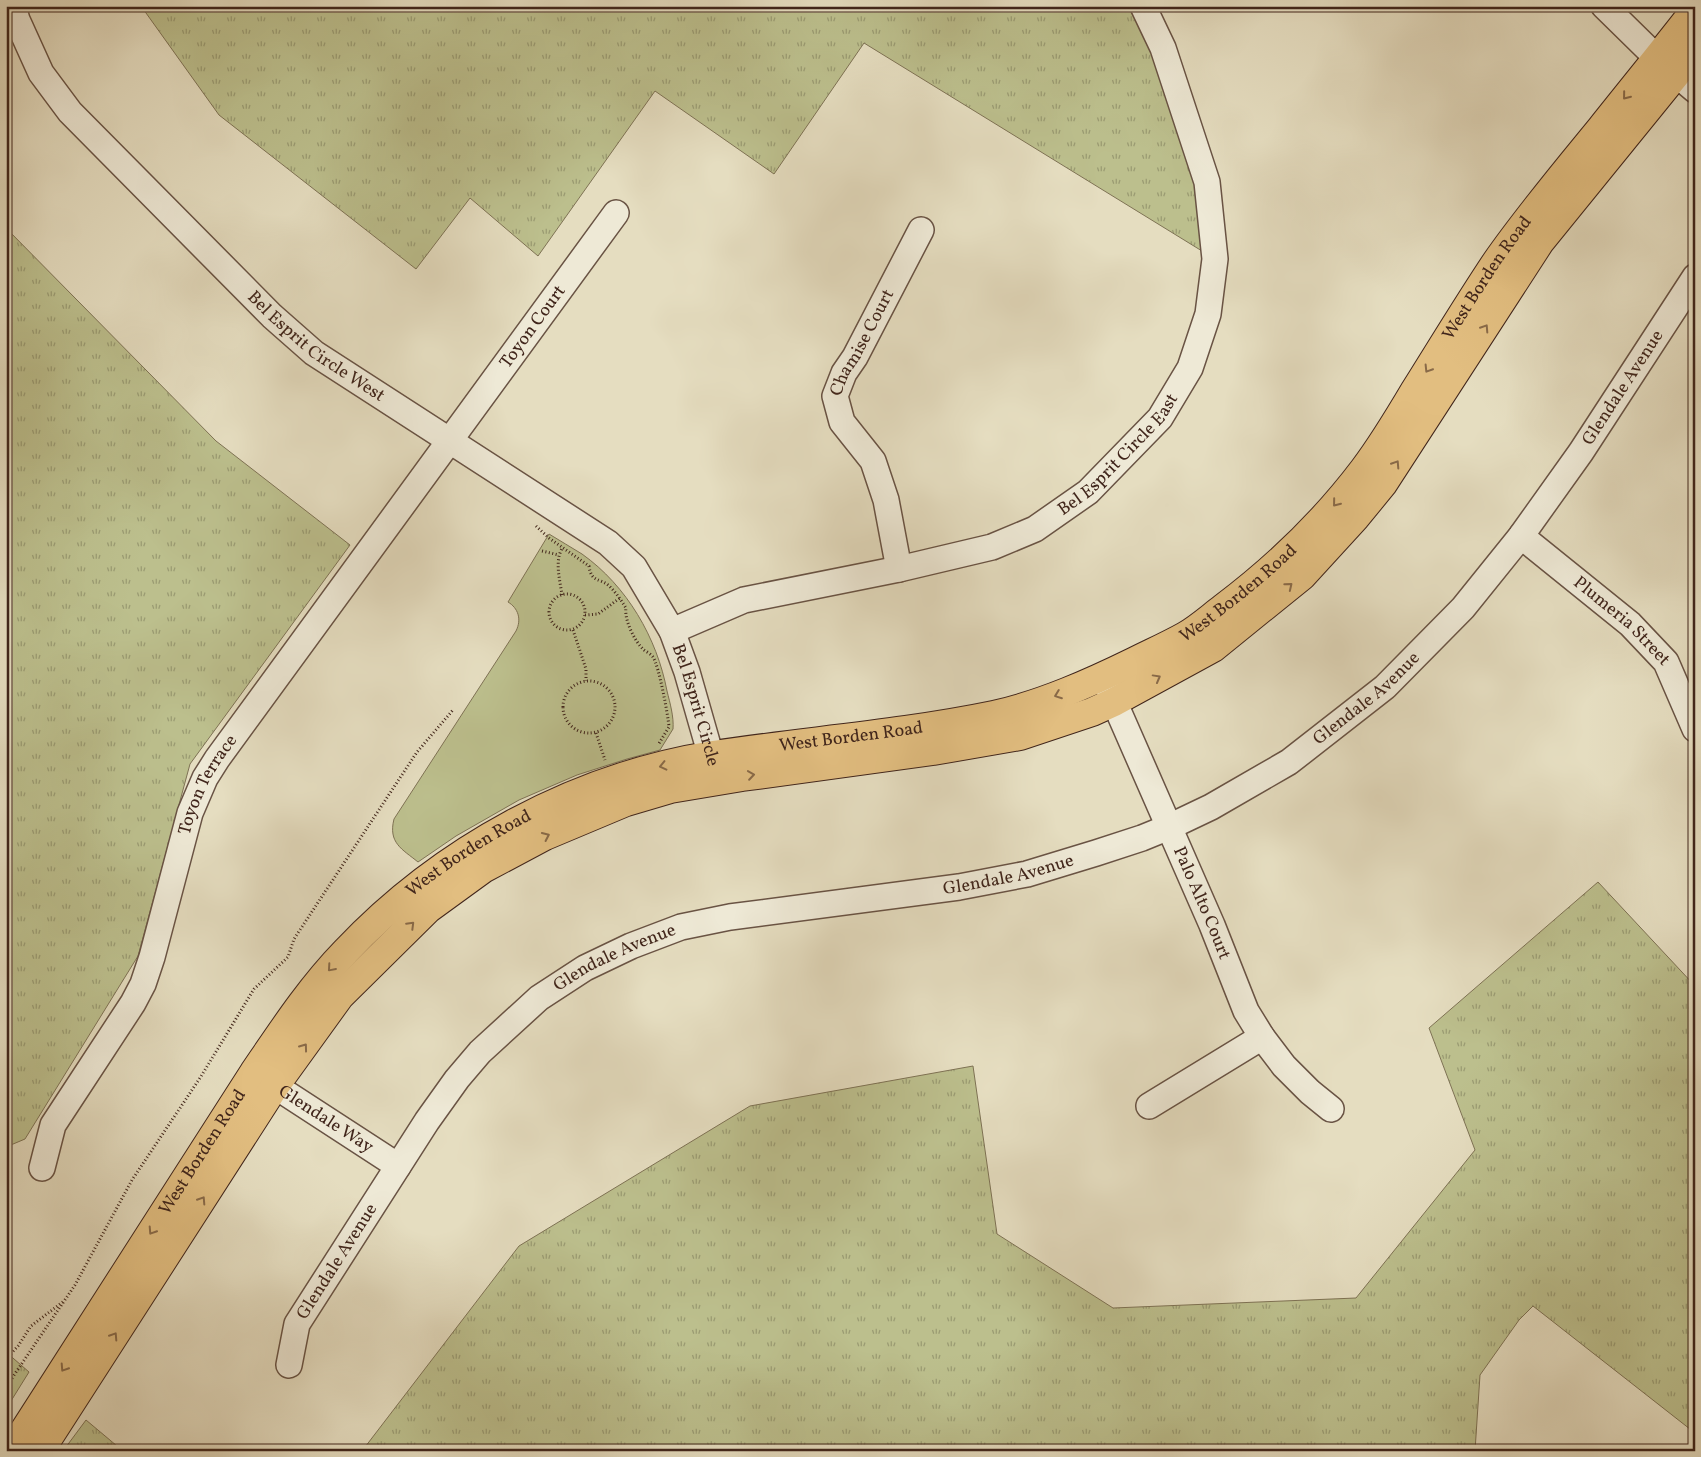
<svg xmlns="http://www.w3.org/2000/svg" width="1701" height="1457" viewBox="0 0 1701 1457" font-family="Vollkorn,serif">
<defs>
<pattern id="grass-tufts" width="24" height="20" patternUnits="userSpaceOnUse" patternTransform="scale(1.25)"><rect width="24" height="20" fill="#bcbf8d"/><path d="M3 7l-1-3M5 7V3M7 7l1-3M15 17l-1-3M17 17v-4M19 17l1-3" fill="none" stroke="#9a9b72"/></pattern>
</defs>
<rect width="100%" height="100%" fill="#e5ddc0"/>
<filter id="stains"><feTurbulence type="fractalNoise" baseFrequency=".004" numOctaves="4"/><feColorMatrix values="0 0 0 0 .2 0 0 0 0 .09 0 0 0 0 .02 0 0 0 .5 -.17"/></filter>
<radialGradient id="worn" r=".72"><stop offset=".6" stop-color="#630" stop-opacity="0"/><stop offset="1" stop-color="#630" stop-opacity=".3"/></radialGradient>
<path fill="url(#grass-tufts)" stroke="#7e7254" d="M141,6H1143L1163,48L1215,259L864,43L774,174L655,91L538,256L470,198L416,269L219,115Z
M6,228L216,441L350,545L190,764L138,956L25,1139L6,1147Z
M1598,882L1695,986V1433L1533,1306L1519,1320L1480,1375L1475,1451H362L519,1246L750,1106L973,1066L997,1234L1113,1308L1356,1298L1475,1150L1429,1028Z
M6,1352L29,1372L6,1409Z
M86,1420L123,1451H63Z"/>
<path fill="#bcbf8d" stroke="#7e7254" d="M549,534C560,541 571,547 582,554C627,586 657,638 667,691C670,703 674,717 673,729L660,750L627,759L577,775L519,800L456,836L418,862C402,849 388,843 394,819L516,631C522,619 518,608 508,602Z"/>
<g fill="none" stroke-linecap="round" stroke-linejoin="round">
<g stroke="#695344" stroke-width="28">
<g id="minor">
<path id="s1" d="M13,6L17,20L41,73L70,112L272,316L314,353L608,543L634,567L672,631L687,672L711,756L715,775"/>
<path d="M1604,6L1657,58L1695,90"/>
<path id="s2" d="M1521,536L1630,624L1666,662L1695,729"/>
<path id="s3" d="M899,569L886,500L873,461L842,422L835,396L844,373L855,357L921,230"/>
<path id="s4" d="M672,631L744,600L899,569L992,547L1035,529L1088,492L1160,418L1190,368L1208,314L1215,259L1207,182L1163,48L1143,6"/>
<path id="s5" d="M1106,683L1212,925L1246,1011L1262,1037L1284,1066L1310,1092L1331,1109"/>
<path id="s6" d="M258,1075L398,1166"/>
<path d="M1149,1106L1262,1037"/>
<path id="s7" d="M42,1168L53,1125L133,1003L143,984L152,957L190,813L205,778L217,759L616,213"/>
<path id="s8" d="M289,1365L297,1324L427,1121L457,1079L480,1052L539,998L585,968L631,946L681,927L730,917L959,887L1027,874L1096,853L1142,838L1169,827L1211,807L1289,762L1385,687L1463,608L1521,536L1581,452L1695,277"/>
</g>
</g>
<g stroke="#40251b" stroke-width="30">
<g id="major">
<path id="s9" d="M11,1451L254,1072C282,1031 310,988 345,952C441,850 575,777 713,755C806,741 902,734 994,715C1043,704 1090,683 1135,661C1151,653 1169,645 1185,636C1199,628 1211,617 1223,608C1276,568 1324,522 1364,469C1383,444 1399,417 1415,390C1442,347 1468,304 1496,262C1528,216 1565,172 1601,128C1632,89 1664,50 1695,10"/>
<path d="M40,1451L275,1086L340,996L428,909L483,869L545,836L626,802L670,789L742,777L933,751L1020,736L1092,712L1114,702L1213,648L1302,576L1356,517L1383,484L1540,242L1695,51"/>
</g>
</g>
<path stroke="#40251b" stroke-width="3" stroke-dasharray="1 2.5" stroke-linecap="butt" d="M536,526L549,538L589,566C591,582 599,578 608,585C615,591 621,600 626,608C624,620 635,642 644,650C647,652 651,654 653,657C659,666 668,715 669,727L658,745
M542,551L559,555
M549 612a18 18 0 1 1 36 0a18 18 0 1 1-36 0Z
M562,595C560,580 554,560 563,547
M585,615L598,614L620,598
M573,630L586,669V681
M563 707a26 26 0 1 1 52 0a26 26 0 1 1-52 0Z
M596,733L605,760
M6,1359L18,1346L31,1326L64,1301
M6,1387L75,1285L132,1180L200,1078L254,989L288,957L294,939L417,752L453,710"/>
<use href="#minor" stroke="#eee9d6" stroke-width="25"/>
<use href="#major" stroke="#e2be80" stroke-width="28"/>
</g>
<defs><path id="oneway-chevron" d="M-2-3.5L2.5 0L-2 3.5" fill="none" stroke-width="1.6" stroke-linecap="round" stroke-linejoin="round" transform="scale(1.25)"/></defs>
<g stroke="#896a48">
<use href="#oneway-chevron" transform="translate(1626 96) rotate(129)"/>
<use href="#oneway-chevron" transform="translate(1485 328) rotate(-57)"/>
<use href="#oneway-chevron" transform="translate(1428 369) rotate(122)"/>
<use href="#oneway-chevron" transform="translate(1396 464) rotate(-57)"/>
<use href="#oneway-chevron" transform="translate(1336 503) rotate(129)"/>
<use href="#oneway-chevron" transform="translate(1289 586) rotate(-39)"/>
<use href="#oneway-chevron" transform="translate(1157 678) rotate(-29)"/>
<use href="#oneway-chevron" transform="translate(1058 695) rotate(159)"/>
<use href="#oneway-chevron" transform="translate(663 766) rotate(167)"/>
<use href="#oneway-chevron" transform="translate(751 775) rotate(-8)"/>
<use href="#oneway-chevron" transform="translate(546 836) rotate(-25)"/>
<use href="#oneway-chevron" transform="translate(411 925) rotate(-45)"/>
<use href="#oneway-chevron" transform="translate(331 968) rotate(131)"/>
<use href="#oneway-chevron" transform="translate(304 1047) rotate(-54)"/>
<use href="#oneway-chevron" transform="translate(202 1200) rotate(-57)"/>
<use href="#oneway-chevron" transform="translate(152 1231) rotate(123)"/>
<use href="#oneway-chevron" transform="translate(114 1336) rotate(-57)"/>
<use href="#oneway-chevron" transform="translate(64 1368) rotate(123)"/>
</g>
<g text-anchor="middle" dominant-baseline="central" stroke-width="4" stroke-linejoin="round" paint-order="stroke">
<g font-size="18" fill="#40251b" stroke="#eee9d6">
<text stroke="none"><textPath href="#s9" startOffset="1990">West Borden Road</textPath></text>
<text stroke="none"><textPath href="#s7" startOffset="985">Toyon Court</textPath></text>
<text stroke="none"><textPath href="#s3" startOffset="248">Chamise Court</textPath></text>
<text stroke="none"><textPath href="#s1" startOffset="462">Bel Esprit Circle West</textPath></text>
<text stroke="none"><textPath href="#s8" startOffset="1751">Glendale Avenue</textPath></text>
<text stroke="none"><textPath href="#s4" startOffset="491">Bel Esprit Circle East</textPath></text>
<text stroke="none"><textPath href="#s9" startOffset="1585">West Borden Road</textPath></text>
<text stroke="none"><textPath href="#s2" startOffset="132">Plumeria Street</textPath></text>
<text stroke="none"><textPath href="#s8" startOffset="1346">Glendale Avenue</textPath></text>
<text stroke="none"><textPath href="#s1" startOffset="1002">Bel Esprit Circle</textPath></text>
<text stroke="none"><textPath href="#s9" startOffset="1165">West Borden Road</textPath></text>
<text stroke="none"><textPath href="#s7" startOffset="422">Toyon Terrace</textPath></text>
<text stroke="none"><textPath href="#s9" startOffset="760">West Borden Road</textPath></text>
<text stroke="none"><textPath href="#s8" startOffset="941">Glendale Avenue</textPath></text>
<text stroke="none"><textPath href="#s5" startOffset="240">Palo Alto Court</textPath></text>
<text stroke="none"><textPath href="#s8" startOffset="536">Glendale Avenue</textPath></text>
<text stroke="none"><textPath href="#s6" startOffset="81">Glendale Way</textPath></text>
<text stroke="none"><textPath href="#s9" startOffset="355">West Borden Road</textPath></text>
<text stroke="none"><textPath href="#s8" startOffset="116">Glendale Avenue</textPath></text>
</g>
</g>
<rect width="1701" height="1457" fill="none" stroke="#e5ddc0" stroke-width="25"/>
<rect x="8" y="8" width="1686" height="1442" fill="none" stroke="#40251b" stroke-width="2.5"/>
<rect x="12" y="12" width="1676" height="1432" fill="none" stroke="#40251b"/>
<rect width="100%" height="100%" filter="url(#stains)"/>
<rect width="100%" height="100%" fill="url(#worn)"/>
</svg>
